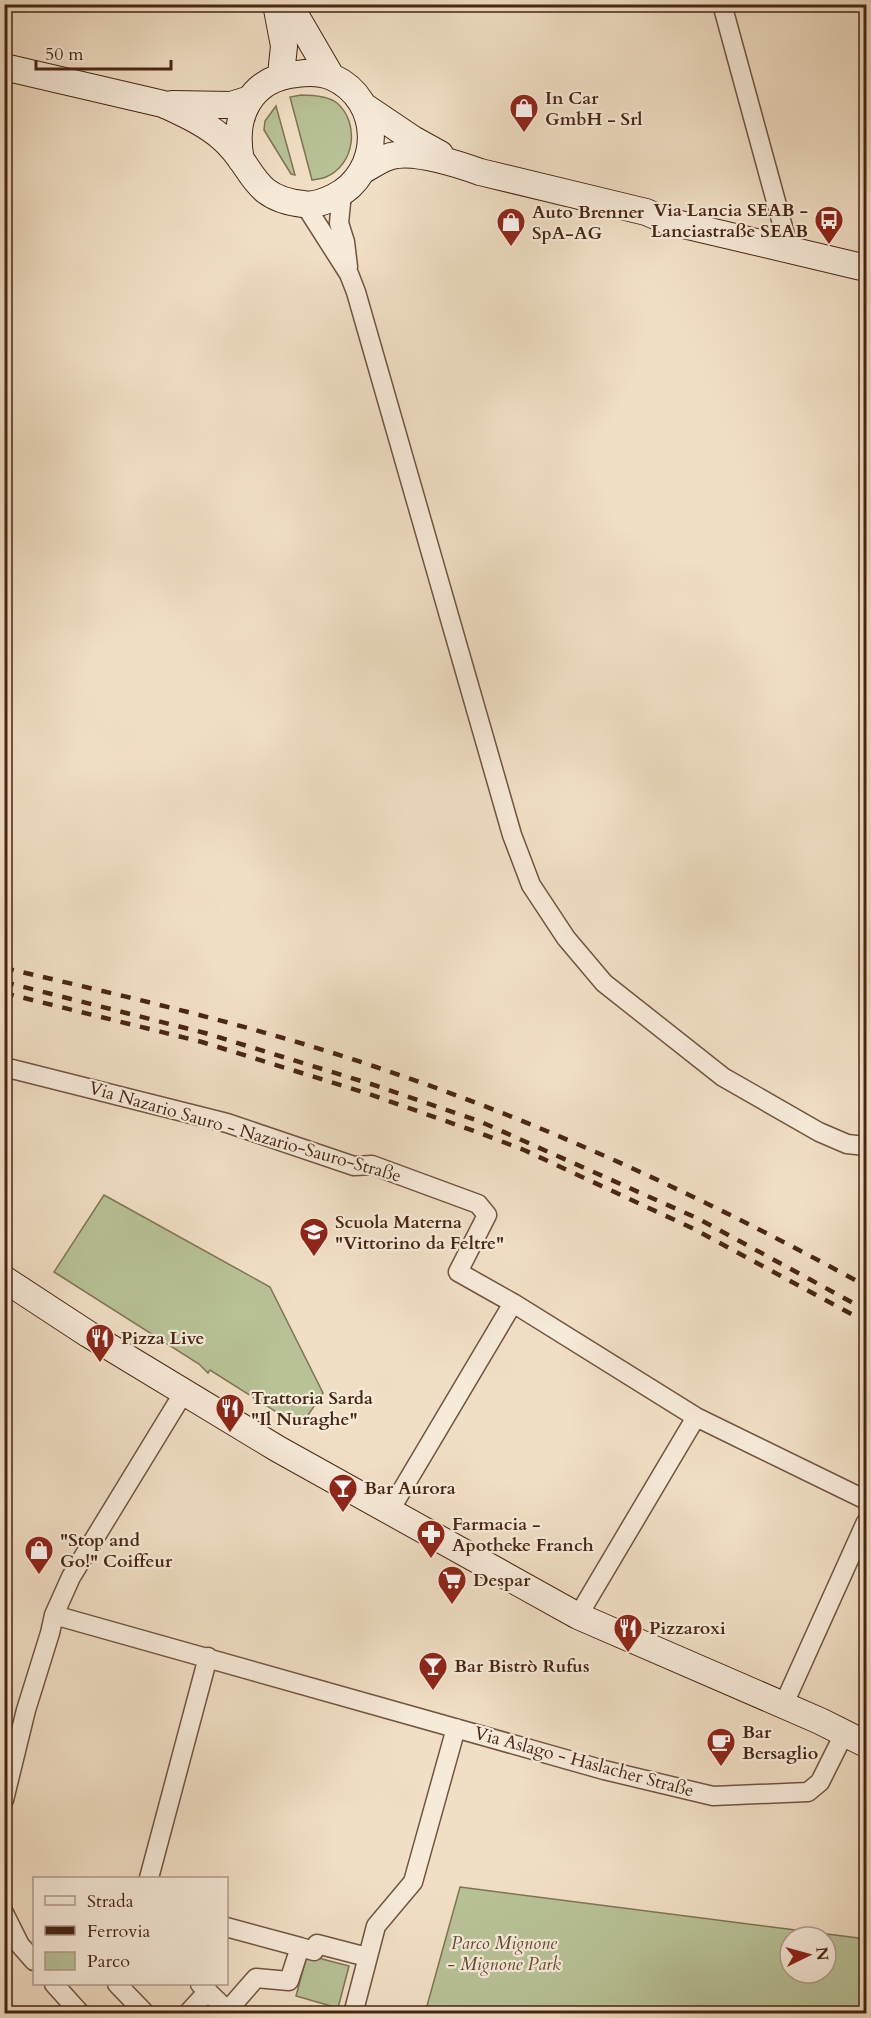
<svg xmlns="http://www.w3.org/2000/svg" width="871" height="2018" viewBox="0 0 871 2018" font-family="Cardo,serif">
<rect width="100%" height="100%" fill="#f1dfc5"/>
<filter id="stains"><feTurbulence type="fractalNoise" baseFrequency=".00333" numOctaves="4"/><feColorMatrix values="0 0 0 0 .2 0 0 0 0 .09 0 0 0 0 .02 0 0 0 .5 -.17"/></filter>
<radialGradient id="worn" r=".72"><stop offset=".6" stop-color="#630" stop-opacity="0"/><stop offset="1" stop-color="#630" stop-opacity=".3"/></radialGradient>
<path fill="#b7c296" stroke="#807454" stroke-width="1.5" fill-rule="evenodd" d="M301,95C312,95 328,96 337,103C360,123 355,165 326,177C321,179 316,179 312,180L290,97Z
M276,106L295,175L291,174L264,130L265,121Z
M104,1195L270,1287L323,1393L300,1427L210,1370L208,1373L199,1364L54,1272Z
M460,1887L866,1939V2013H425ZM790,1937H826V1973H790Z
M307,1955L349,1966L338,2008L296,1996Z"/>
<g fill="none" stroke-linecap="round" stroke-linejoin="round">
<g stroke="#725440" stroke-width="21">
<path id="street" d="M722,4L789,249
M342,193L339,223L345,242L348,267
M305,205L349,274L356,292L512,835L531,885L566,938L604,983L723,1077L819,1132L847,1144L866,1146
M4,1067L227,1123L354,1166L372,1165L478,1204L487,1215L458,1272L513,1303L696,1417L866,1500
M389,1512L513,1303
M54,1615L604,1770L713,1796L808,1792L820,1782L844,1734
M578,1616L696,1417
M783,1706L866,1522
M4,1800L26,1710L50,1633L54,1615L71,1577L184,1392
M149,1878L208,1657
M4,1913L20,1945L34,1961
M226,1927L300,1947
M54,1984L81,2014
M117,1984L146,2014
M200,1984L231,2014
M228,2010L256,1978L289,1981L300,1947L314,1951L317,1944L367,1957
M187,2014L208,1991
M353,2014L376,1926L413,1882L456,1728"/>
</g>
<g stroke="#482613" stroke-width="28">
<path id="secondary" d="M276,4L284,46L281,75
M289,4L331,76
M4,67L163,104C184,114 205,123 222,138C255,166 249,198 303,204C313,206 324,202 334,197C383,173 384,100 332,77C320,72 310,72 297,74C250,78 232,117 241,160
M172,104L231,105L250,99
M364,106L413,139L440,154
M362,171C373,165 384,156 397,155C419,152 458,164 480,172L646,212L667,221L866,268
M4,1279L88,1334L278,1449L578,1616L820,1721L866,1744"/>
</g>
<use href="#street" stroke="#f6ead9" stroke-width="18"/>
<use href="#secondary" stroke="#f6ead9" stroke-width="26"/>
<path stroke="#482613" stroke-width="4.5" stroke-dasharray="10 10" stroke-linecap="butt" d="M4,968C129,997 255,1026 376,1067C547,1124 709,1200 866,1286
M4,982L205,1033L371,1084L479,1121L699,1219L866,1310
M4,993L202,1042L366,1093L477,1132L524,1150L694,1229L866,1322"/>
</g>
<defs>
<g id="shop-pin" transform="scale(1.5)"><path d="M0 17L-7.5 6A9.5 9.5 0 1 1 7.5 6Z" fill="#8f2418" stroke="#f6ead9"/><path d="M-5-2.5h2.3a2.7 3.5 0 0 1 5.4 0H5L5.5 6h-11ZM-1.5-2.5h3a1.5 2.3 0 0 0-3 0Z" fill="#fff"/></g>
<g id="bus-pin" transform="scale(1.5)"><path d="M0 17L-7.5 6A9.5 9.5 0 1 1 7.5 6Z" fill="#8f2418" stroke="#f6ead9"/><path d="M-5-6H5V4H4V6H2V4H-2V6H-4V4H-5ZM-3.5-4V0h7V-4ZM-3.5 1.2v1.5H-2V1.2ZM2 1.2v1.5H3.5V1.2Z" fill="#fff"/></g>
<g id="school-pin" transform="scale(1.5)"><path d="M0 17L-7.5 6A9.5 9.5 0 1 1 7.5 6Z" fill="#8f2418" stroke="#f6ead9"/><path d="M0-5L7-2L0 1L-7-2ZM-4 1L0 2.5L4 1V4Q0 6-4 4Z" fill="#fff"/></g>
<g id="restaurant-pin" transform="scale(1.5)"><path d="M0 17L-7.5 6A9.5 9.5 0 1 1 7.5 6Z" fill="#8f2418" stroke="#f6ead9"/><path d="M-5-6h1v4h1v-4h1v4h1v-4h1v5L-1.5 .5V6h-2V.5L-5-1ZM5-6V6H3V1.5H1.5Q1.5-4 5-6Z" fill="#fff"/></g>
<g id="bar-pin" transform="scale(1.5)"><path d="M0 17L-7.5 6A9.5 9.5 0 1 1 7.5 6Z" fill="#8f2418" stroke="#f6ead9"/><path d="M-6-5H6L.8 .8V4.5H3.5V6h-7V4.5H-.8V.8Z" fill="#fff"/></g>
<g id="pharmacy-pin" transform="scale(1.5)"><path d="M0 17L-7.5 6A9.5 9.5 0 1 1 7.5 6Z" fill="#8f2418" stroke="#f6ead9"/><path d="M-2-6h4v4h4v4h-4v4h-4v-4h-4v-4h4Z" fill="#fff"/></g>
<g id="supermarket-pin" transform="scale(1.5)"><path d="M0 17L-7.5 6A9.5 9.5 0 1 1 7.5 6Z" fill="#8f2418" stroke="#f6ead9"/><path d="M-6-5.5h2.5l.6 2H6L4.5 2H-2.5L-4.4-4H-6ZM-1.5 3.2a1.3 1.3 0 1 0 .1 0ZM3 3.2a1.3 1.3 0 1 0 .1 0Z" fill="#fff"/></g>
<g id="cafe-pin" transform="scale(1.5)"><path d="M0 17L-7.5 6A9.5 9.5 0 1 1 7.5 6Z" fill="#8f2418" stroke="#f6ead9"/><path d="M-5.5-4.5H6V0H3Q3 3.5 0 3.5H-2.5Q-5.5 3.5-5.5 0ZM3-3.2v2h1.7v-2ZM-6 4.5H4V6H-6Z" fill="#fff"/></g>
</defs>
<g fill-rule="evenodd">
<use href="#shop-pin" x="524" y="108"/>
<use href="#bus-pin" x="829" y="220"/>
<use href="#shop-pin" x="511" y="222"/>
<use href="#school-pin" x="314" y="1232"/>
<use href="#restaurant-pin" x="100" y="1338"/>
<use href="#restaurant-pin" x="230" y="1408"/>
<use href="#bar-pin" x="343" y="1488"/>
<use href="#pharmacy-pin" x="431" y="1534"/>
<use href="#shop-pin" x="39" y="1550"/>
<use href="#supermarket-pin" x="452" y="1580"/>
<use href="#restaurant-pin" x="628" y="1628"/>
<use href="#bar-pin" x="433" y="1666"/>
<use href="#cafe-pin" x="721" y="1742"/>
</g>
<g text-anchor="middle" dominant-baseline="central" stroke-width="4.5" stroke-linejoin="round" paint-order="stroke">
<g font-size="18" font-weight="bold" fill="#482613" stroke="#f6ead9" text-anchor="start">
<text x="545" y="98">In Car<tspan x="545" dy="21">GmbH - Srl</tspan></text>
<text x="808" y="210" text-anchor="end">Via Lancia SEAB -<tspan x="808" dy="21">Lanciastraße SEAB</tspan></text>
<text x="532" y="212">Auto Brenner<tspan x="532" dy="21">SpA-AG</tspan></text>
<text x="335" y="1222">Scuola Materna<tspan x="335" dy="21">"Vittorino da Feltre"</tspan></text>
<text x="121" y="1338">Pizza Live</text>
<text x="251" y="1398">Trattoria Sarda<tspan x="251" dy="21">"Il Nuraghe"</tspan></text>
<text x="364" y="1488">Bar Aurora</text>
<text x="452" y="1524">Farmacia -<tspan x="452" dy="21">Apotheke Franch</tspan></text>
<text x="60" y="1540">"Stop and<tspan x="60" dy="21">Go!" Coiffeur</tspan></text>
<text x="473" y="1580">Despar</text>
<text x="649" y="1628">Pizzaroxi</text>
<text x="454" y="1666">Bar Bistrò Rufus</text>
<text x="742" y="1732">Bar<tspan x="742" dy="21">Bersaglio</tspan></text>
</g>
<g font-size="18" fill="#482613" stroke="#f6ead9">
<text transform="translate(245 1132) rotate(16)">Via Nazario Sauro - Nazario-Sauro-Straße</text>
<text transform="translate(584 1762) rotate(15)">Via Aslago - Haslacher Straße</text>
</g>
<g font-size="18" font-style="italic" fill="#644d34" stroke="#f6ead9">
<text x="504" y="1943">Parco Mignone<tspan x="504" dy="21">- Mignone Park</tspan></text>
</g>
</g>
<rect width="871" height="2018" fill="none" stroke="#f1dfc5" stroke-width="24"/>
<rect x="6" y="6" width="859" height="2006" fill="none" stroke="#482613" stroke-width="3"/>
<rect x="12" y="12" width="847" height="1994" fill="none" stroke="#482613" stroke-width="1.5"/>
<rect x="33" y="1877" width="195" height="108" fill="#f6ead9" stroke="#b09c8a" stroke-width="1.5"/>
<rect x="45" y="1896" width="30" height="9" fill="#f6ead9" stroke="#b09c8a" stroke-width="1.5"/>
<text x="87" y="1907" font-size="18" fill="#482613">Strada</text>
<rect x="45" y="1926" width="30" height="9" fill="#482613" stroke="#b09c8a" stroke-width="1.5"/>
<text x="87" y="1937" font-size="18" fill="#482613">Ferrovia</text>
<rect x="45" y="1952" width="30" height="18" fill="#b7c296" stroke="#b09c8a" stroke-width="1.5"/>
<text x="87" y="1967" font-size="18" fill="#482613">Parco</text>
<g transform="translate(808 1955) rotate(85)"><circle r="28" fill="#f6ead9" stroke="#b09c8a" stroke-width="1.5"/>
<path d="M0-4.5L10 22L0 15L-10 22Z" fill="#8f2418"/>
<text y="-9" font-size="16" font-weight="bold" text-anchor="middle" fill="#482613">N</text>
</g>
<path d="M36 60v9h135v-9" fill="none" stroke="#482613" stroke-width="3"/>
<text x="45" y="60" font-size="18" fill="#482613" stroke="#f6ead9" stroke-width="4.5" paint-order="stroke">50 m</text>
<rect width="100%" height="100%" filter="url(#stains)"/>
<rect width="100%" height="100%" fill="url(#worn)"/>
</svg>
